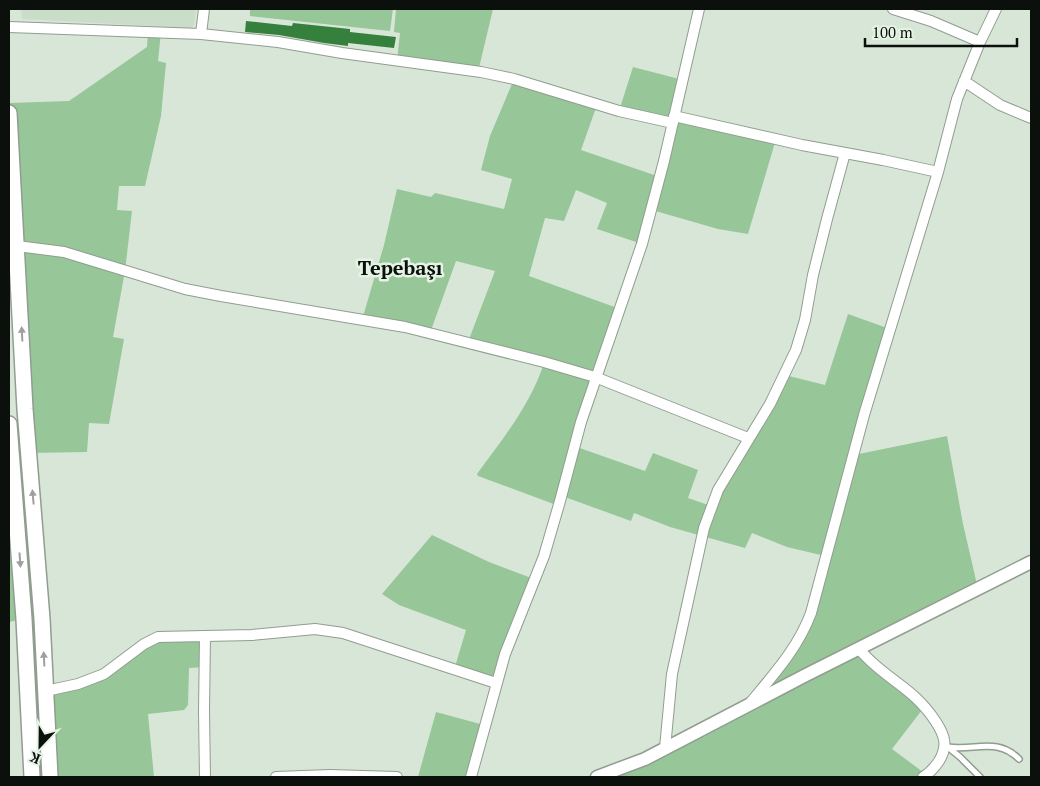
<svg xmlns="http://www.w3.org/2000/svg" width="1040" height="786" viewBox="0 0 1040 786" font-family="'PT Serif',serif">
<rect width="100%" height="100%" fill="#d8e6d8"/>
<path fill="#c9ddc9" d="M21,9H196L194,25L191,28L22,19Z"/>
<path fill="#97c698" d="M250,9H393L390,31L250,16Z
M396,9H493L478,72L397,61L400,33L394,32Z
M148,32H161L158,61L166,63L161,116L145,186H119L117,210L132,211L125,271L113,337L124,339L109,424L89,423L87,452L29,453L9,103L69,101L147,47Z
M633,67L683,80L675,116L776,139L748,234L718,229L652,210L642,244L597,229L607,203L576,190L564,221L545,218L529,276L620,309L574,446L645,471L653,453L698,470L688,498L711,506L785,375L825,385L848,314L890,329L854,455L947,436L963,524L978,589L859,649L925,706L892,749L927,775L923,777H597L749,705L798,642L825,556L787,547L752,533L745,548L670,527L634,513L631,521L562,496L559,506L478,476L477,474C502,440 531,404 544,363L468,342L495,271L456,261L430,333L362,320L384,245L397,189L431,197L435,193L504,209L512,179L481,170L490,136L514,79L597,105L581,150L660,177L673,123L619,111Z
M9,424L24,619L9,622Z
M432,535L489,562L534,579L496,683L454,670L466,630L399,605L382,594Z
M205,636V667L189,668L188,705L184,710L148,714L154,777H50L46,691L94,678L144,644Z
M436,712L484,725L471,777H418Z"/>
<path fill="#36803d" d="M246,21L292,26L293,23L350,29V32L396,37L394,48L348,43V46L324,43L279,35L245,32Z"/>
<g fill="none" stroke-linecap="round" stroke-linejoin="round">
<g stroke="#909d90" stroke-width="8">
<path id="service" d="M948,747C975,751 997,737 1019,759
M949,748L960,757L980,777"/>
</g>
<g stroke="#909d90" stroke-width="12">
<path id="minor" d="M893,9L931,21L980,42
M9,27L201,34L278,42L342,53L481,72L514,79L619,111L673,123
M201,34L204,9
M964,81L1000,105L1031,118
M674,116L802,145L883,160L938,172
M17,246L64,252L185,289L221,296L405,327L544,362L595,377L748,438
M858,649C864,654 869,660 875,665C899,686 917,693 936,722C945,736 948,746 939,761C935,767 930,773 923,777
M46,691L78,684L104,674L144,644L158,637L252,635L315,629L343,633L496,683
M751,702C774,674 798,648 811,613L864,415L938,172L957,99L980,42L996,9
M665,748L672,674L704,528L718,490L770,404L796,350L805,320L813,275L827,219L845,153
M205,777L204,712L205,636
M276,777L330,775L397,777
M471,777L505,654L544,556L560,501L581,422L642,244L664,161L699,9"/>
</g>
<g stroke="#909d90" stroke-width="15">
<path id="tertiary" d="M597,777L645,759L806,675L1031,562"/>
</g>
<g stroke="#909d90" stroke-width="18">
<path id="secondary" d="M9,113L25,409L42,619L50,777
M9,424L24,619L32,777"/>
</g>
<use href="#service" stroke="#fff" stroke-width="5"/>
<use href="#minor" stroke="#fff" stroke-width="10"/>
<use href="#tertiary" stroke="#fff" stroke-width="12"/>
<use href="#secondary" stroke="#fff" stroke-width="15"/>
</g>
<defs><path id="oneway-solid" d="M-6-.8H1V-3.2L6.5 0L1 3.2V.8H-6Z" transform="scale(1.25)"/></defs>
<g fill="#9e9f9e">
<use href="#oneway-solid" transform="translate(22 334) rotate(-93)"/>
<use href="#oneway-solid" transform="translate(33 497) rotate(-95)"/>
<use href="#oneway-solid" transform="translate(20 560) rotate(86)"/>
<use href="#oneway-solid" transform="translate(44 659) rotate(-93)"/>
</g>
<g text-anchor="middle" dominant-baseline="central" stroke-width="5" stroke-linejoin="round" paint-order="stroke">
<g font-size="20" font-weight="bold" fill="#0c100c" stroke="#e5f3e5">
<text x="400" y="267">Tepebaşı</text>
</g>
</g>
<rect width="1040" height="786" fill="none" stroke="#0c100c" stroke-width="20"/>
<g transform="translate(40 746) rotate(202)" stroke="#e5f3e5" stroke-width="4" paint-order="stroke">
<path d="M0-4L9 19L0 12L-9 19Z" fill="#0c100c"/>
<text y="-8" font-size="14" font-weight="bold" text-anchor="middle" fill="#0c100c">K</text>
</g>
<path d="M865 38v8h152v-8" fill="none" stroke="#0c100c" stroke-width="2.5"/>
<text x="872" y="38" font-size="15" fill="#0c100c" stroke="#e5f3e5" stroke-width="4" paint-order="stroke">100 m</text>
</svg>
